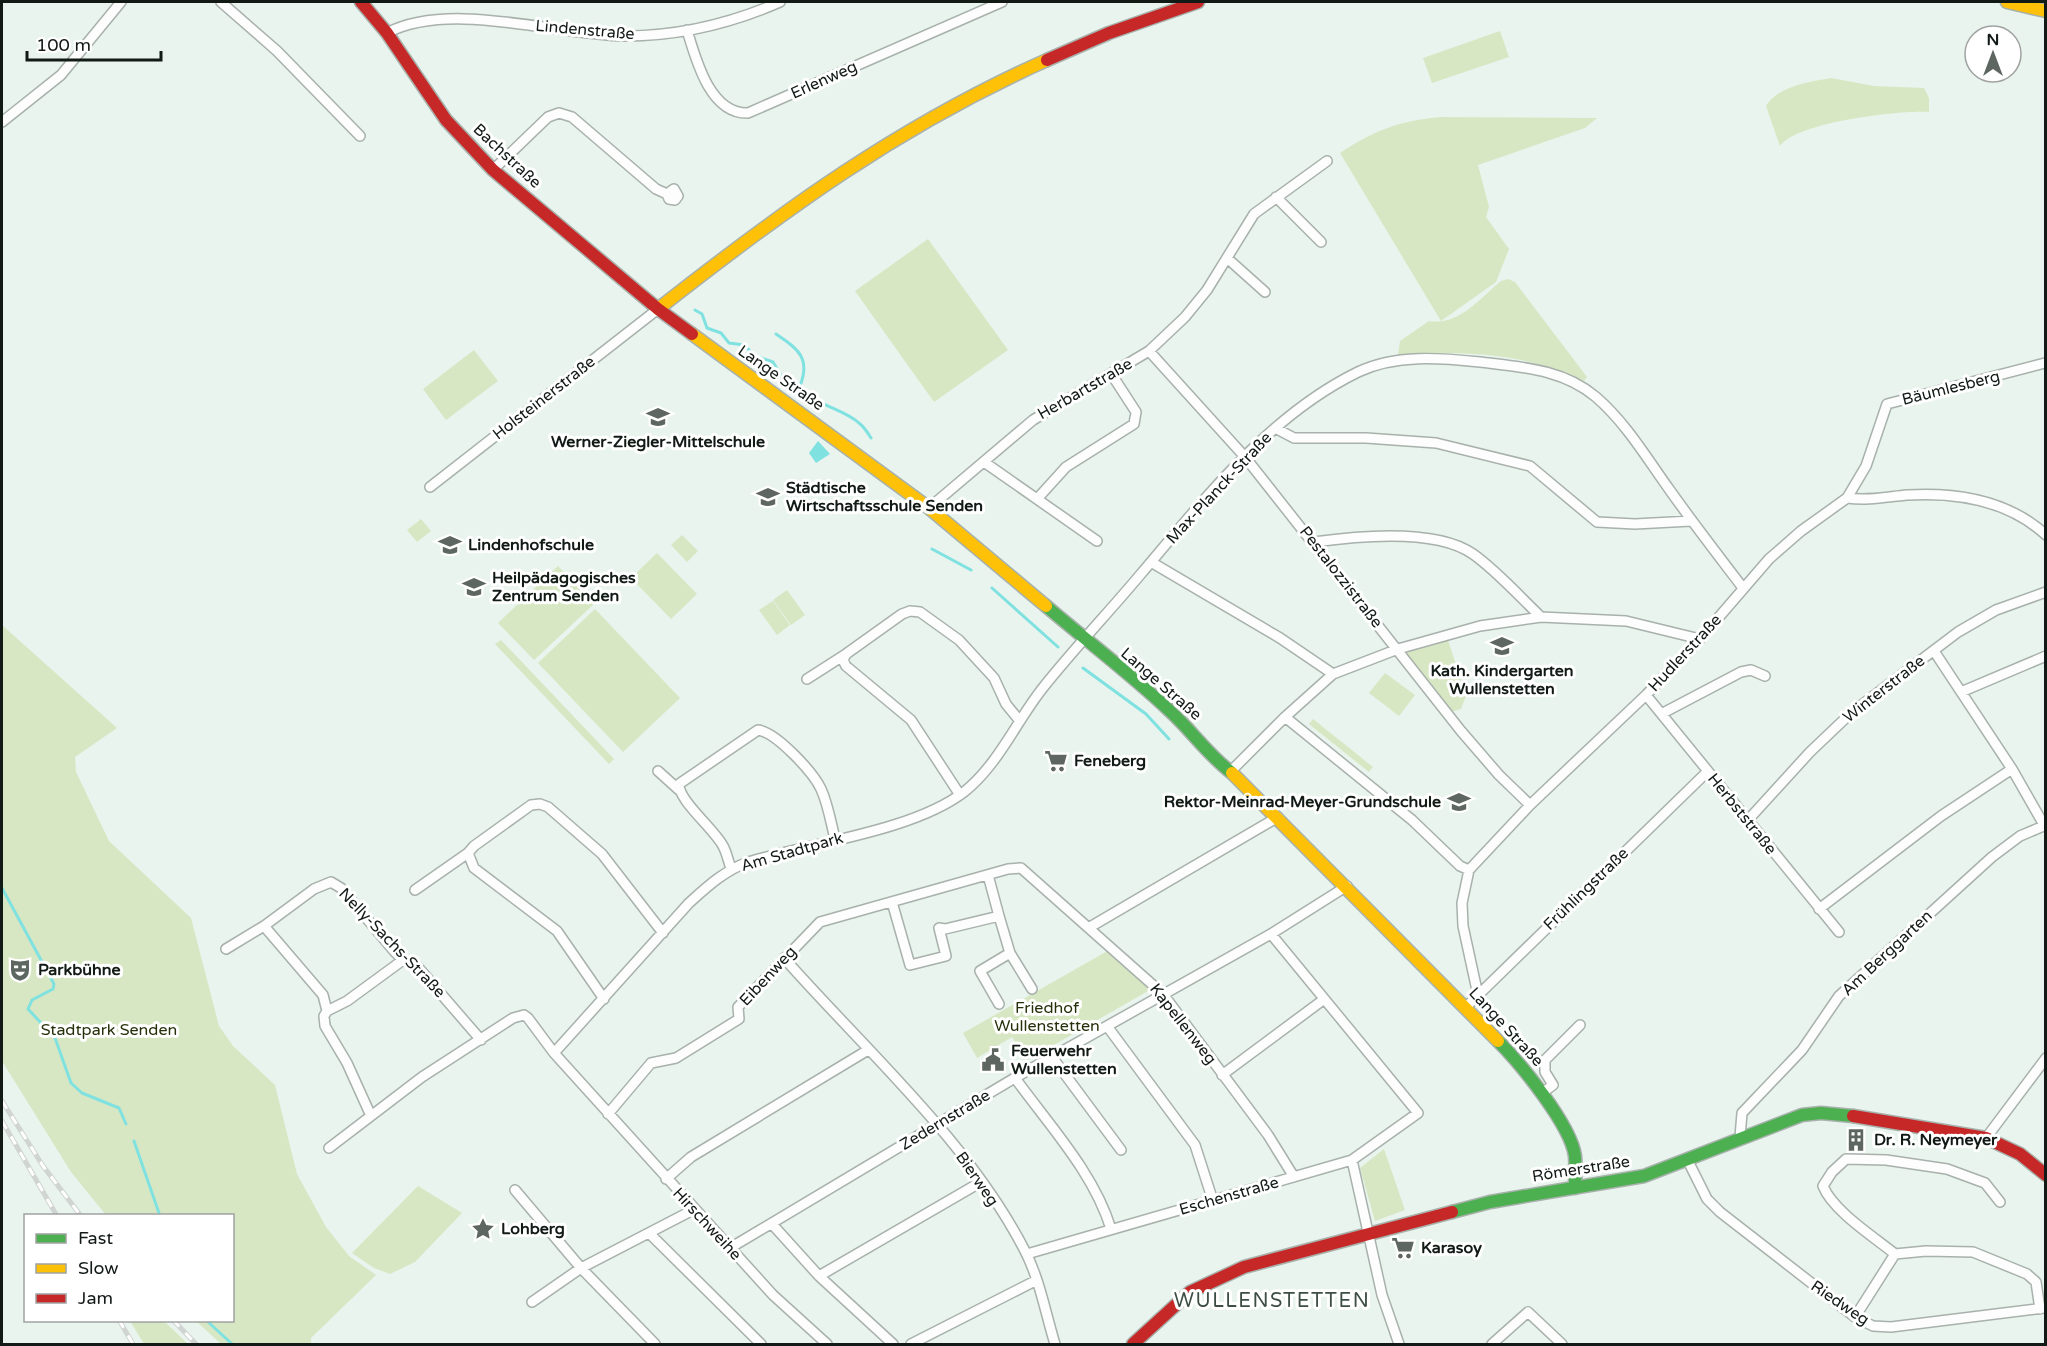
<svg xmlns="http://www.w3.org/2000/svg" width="2047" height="1346" viewBox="0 0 2047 1346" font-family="'Varela Round',sans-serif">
<rect width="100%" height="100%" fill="#e8f4ed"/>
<path fill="#d8e7c3" d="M1500,31L1509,57L1432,83L1423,58Z
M1831,78L1874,86L1924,88L1929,98V112C1900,110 1797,122 1780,146L1766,106C1778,86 1809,82 1831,78Z
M1441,117L1597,118L1585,128L1478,165L1489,207L1486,217L1509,249L1496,282L1441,321L1340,153C1375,130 1399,121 1441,117Z
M928,239L1008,350L934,402L855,291Z
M1508,279L1515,282L1587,377L1584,381C1527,353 1460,350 1398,355L1400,341L1429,321C1459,326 1479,299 1501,281Z
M474,350L498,381L446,420L423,389Z
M421,519L431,531L417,542L407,530Z
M682,535L698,551L687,562L671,545Z
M657,553L697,594L671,619L631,578Z
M558,566L594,604L534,660L498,623Z
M787,590L805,615L791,625L773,600Z
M773,601L790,625L777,635L759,610Z
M595,609L680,698L623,752L538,663Z
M2,625L117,728L75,757L76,772L109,841L191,918L219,1026L233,1046L275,1085L297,1174L326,1227L349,1256L376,1275L311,1338V1344H221L196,1321L232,1320V1216L106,1215L71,1172L2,1061Z
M1447,637L1466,696L1461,709L1448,713L1400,650Z
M501,640L614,759L609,764L495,644Z
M1385,673L1415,695L1399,716L1369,693Z
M1313,719L1373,767L1369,772L1309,724Z
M1111,949L1155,987L1026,1061L1012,1037L977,1058L963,1033Z
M1384,1149L1405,1210L1375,1221L1360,1168Z
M418,1186L462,1213L415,1262L390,1274L374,1268L352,1253Z
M130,1321H164L188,1344H144Z"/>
<path fill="#7fe1e0" d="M818,441L830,454L816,463L809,453Z"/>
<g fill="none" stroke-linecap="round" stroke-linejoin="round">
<path stroke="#7fe1e0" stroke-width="3" d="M695,310L702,314L707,328L721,333L729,343L744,345L755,356L773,362L782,377L800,386
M776,334C798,349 811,358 800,386C815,406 842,408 859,423C864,427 868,433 871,438
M932,549L971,570
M992,588L1058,647
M1083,668L1146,714L1169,739
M2,888L54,984L53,989L32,1000L28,1009L55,1038L71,1083L82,1093L119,1108L126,1124
M134,1141L160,1216
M206,1320L232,1344"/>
<g stroke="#a8b1ac" stroke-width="12">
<path id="street" d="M221,2L277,51L360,136
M687,30C696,60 710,114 748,113L1002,2
M387,33C450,0 556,35 625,36C678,36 732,23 780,2
M2,122L61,75L121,2
M493,170L548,117L559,113L572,117L656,189L667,194L669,199L675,200L678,196L674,189L667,194
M1276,197L1321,242
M1227,258L1265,292
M1149,351L1245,457L1461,731L1499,775L1530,805
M1275,428L1294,438H1366L1436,443L1530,466L1597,522L1635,524L1691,521
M984,462L1097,541
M430,487L658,309
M1847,498L1866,466L1887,404L2045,363
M1037,499L1066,467L1134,424L1136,412L1112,375
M929,508L1033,420L1149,351L1185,317L1207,290L1254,214L1327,161
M1314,542C1357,536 1436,528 1473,554C1497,571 1519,596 1541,617
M1151,562L1280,638L1333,674
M1934,651L2012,769L2044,825
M807,679L846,654
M1961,692L2046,656
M1646,695L1839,932
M1663,713L1741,672L1751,670L1765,676
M1285,717L1412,820L1460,866L1469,870
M658,771L679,790
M1231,771L1285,717L1333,674L1398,649L1480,626L1541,617L1626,621L1700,639
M960,795L911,720L846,666L843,660L846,654L902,614L910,611L920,612L959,640L994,678L1006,704L1019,720
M1748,820L1810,752L1851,713L1958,632L1996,610L2046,592
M731,868C728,861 727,853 723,846C714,829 678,800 679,784L758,730C776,732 813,772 821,789C828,804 831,823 835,839
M415,890L468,853
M892,902L910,965L946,956L939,928L945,929L999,916L988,875
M1819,909L1941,816L2012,769
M999,916L1010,953L1032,989
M1090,927L1278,817
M226,949L264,926
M784,958C866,1051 970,1142 1026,1253C1040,1281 1046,1315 1055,1344
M1478,995L1463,926L1462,903L1469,870L1530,805L1646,695L1700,639L1769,559L1801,531L1847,498C1867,501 1886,497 1907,495C1957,492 2008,500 2046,535
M604,999L557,931L474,868L468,853L474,846L531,805L540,804L548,807L602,854L663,933
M999,1004L980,971L1010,953
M1466,1007L1707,772
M327,1011L347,1001L403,960
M1107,1026L1195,1145L1213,1201
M1052,1057L1121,1150
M1222,1075L1323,1000
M1015,1078C1049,1125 1094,1173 1111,1229
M1542,1093L1553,1085L1545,1072V1060L1580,1025
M608,1114L651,1063L676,1058L739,1019L738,1007L820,922L1008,869L1021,868L1163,994L1268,1135L1294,1177
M371,1116L347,1063L325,1026L324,1016L327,1011L323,995L264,926L314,889L331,882L341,888L394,951L403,960L416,965L481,1040
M1740,1137L1742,1113L1802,1050L1839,996L1992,857L2020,836L2046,825
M1986,1138L2046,1058
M329,1148L422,1077L513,1018L524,1015L528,1018L554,1053
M1687,1159L1707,1199L1720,1212L1855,1317L1873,1326L1891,1327L2044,1308
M1352,1160L1382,1295L1399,1344
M666,1179L691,1157L868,1050
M515,1190L581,1268L655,1344
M2000,1202L1985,1183L1947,1169L1886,1160L1846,1159L1832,1172L1823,1186C1833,1211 1874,1237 1895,1254L1926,1251L1973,1252L2027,1274L2036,1282L2040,1309
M772,1224L819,1276L893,1344
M649,1233L761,1344
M730,1248L1018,1076L1271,934L1347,886
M1027,1254L1352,1160L1418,1113L1271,934
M819,1276L981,1182
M532,1302L581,1268L693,1210
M1855,1317L1895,1254
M827,1344L773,1295L554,1053L689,903C708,886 724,871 748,862C811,843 913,831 964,792C998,765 1016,722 1042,689C1073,650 1108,613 1140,575C1204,500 1268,416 1358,372C1396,354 1440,358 1480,362C1521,367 1563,369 1596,397C1626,423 1646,457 1669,489C1693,523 1718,555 1743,588
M911,1344L1035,1281
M1492,1344L1528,1312L1562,1344"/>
</g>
<g stroke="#a8b1ac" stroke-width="15">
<path id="fast" d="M1046,606C1087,641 1131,674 1170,711C1192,731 1208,755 1232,773
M1498,1041C1520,1063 1571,1125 1575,1156C1576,1166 1575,1177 1575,1188
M1452,1212L1490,1202L1644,1176L1802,1115L1821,1113L1853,1116"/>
</g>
<g stroke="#a8b1ac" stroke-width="15">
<path id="slow" d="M2007,2L2046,11
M658,309C784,210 899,126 1047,60
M692,334L929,508L1046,606
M1232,773L1498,1041"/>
</g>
<g stroke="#a8b1ac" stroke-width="15">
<path id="jam" d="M361,2L387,33L446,120L493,170L658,309L692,334
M1047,60L1109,33L1198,2
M1853,1116L1986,1138L2020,1154L2046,1175
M1133,1344L1190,1292L1244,1267L1452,1212"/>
</g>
<use href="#street" stroke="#fcfdfc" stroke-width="9"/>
<use href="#fast" stroke="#4caf50" stroke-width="12"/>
<use href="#slow" stroke="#ffc107" stroke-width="12"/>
<use href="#jam" stroke="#c62828" stroke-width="12"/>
<g stroke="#d0d4d2" stroke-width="5">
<path id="rail" d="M2,1101L43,1166L81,1216
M2,1121L57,1216
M119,1320L133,1344
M173,1320L196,1344"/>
</g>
<use href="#rail" stroke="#fff" stroke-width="3" stroke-dasharray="9" stroke-linecap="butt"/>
</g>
<defs>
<g id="school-bare" transform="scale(1.8)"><path d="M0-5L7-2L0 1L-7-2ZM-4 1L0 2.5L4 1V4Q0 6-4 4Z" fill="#5d6661" stroke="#fff" stroke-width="2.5" paint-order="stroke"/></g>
<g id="supermarket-bare" transform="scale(1.8)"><path d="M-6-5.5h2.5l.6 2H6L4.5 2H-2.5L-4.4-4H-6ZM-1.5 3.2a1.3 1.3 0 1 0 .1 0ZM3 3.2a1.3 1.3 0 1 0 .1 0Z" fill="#5d6661" stroke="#fff" stroke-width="2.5" paint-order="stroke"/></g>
<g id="theatre-bare" transform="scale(1.8)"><path d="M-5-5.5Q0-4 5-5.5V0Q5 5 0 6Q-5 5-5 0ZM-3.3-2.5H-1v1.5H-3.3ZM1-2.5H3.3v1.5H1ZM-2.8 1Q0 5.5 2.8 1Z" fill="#5d6661" stroke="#fff" stroke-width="2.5" paint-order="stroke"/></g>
<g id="civic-bare" transform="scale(1.8)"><path d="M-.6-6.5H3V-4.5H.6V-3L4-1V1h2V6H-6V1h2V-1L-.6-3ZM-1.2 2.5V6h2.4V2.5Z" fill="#5d6661" stroke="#fff" stroke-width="2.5" paint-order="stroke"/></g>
<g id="building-bare" transform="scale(1.8)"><path d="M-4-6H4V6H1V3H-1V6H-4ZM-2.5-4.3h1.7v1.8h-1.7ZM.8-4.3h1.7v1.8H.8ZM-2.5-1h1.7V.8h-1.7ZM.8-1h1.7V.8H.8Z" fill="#5d6661" stroke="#fff" stroke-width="2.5" paint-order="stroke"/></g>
<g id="sight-bare" transform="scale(1.8)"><path d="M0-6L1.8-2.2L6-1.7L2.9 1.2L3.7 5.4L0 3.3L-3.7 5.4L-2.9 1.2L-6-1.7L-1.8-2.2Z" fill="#5d6661" stroke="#fff" stroke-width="2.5" paint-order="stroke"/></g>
</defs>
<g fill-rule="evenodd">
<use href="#school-bare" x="658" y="417"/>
<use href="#school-bare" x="768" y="497"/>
<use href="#school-bare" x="450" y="545"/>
<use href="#school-bare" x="474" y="587"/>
<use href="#school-bare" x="1502" y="646"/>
<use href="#supermarket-bare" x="1056" y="761"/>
<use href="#school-bare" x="1459" y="802"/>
<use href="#theatre-bare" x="20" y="970"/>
<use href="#civic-bare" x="993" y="1060"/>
<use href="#building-bare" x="1856" y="1140"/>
<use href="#sight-bare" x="483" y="1229"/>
<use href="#supermarket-bare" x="1403" y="1248"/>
</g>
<g text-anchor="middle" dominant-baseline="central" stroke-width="6" stroke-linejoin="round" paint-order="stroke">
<g font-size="16" fill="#121a16" stroke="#fff">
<text transform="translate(585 30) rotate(5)">Lindenstraße</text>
<text transform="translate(824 80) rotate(-24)">Erlenweg</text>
<text transform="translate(507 156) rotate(43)">Bachstraße</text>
<text transform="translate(781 378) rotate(35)">Lange Straße</text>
<text transform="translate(1951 388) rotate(-14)">Bäumlesberg</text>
<text transform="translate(1085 389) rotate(-30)">Herbartstraße</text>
<text transform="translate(544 398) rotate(-38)">Holsteinerstraße</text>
<text transform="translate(1219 488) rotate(-47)">Max-Planck-Straße</text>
<text transform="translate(1341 577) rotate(52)">Pestalozzistraße</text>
<text transform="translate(1685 653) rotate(-47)">Hudlerstraße</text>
<text transform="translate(1161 684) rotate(41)">Lange Straße</text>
<text transform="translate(1884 689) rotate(-38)">Winterstraße</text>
<text transform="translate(1742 814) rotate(51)">Herbststraße</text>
<text transform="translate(792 852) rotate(-16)">Am Stadtpark</text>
<text transform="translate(1586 889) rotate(-44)">Frühlingstraße</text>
<text transform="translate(392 943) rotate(46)">Nelly-Sachs-Straße</text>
<text transform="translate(1887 953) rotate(-43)">Am Berggarten</text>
<text transform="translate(768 976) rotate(-47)">Eibenweg</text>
<text transform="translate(1183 1024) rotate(52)">Kapellenweg</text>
<text transform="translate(1506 1027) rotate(47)">Lange Straße</text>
<text transform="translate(945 1120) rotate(-31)">Zedernstraße</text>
<text transform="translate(1581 1169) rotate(-9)">Römerstraße</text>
<text transform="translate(977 1179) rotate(55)">Bierweg</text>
<text transform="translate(1229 1196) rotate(-16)">Eschenstraße</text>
<text transform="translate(707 1224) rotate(47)">Hirschweihe</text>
<text transform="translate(1840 1303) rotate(34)">Riedweg</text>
</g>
<g font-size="16" font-weight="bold" fill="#121a16" stroke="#fff" text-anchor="start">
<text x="658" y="442" text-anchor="middle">Werner-Ziegler-Mittelschule</text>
<text x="786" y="488">Städtische<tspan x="786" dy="18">Wirtschaftsschule Senden</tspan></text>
<text x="468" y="545">Lindenhofschule</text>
<text x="492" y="578">Heilpädagogisches<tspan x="492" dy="18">Zentrum Senden</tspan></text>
<text x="1502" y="671" text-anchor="middle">Kath. Kindergarten<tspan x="1502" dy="18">Wullenstetten</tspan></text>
<text x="1074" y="761">Feneberg</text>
<text x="1441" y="802" text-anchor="end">Rektor-Meinrad-Meyer-Grundschule</text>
<text x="38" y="970">Parkbühne</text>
<text x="1011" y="1051">Feuerwehr<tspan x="1011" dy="18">Wullenstetten</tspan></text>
<text x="1874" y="1140">Dr. R. Neymeyer</text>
<text x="501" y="1229">Lohberg</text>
<text x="1421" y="1248">Karasoy</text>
</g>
<g font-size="16" fill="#252f0a" stroke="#fff">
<text x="1047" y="1008">Friedhof<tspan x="1047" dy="18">Wullenstetten</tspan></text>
<text x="109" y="1030">Stadtpark Senden</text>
</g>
<g font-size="20" letter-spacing="1.5" fill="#3d4f45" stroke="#fff">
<text x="1272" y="1301">WULLENSTETTEN</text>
</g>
</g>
<rect width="2047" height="1346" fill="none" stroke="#121a16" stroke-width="6"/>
<rect x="24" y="1214" width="210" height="108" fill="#ffffff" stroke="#a0a3a2" stroke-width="1.5"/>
<rect x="36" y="1234" width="30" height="9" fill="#4caf50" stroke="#a0a3a2" stroke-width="1.5"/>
<text x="78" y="1244" font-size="18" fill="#121a16">Fast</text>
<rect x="36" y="1264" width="30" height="9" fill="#ffc107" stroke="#a0a3a2" stroke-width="1.5"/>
<text x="78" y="1274" font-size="18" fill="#121a16">Slow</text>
<rect x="36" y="1294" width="30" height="9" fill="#c62828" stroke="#a0a3a2" stroke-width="1.5"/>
<text x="78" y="1304" font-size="18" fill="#121a16">Jam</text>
<g transform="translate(1993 54)"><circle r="28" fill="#ffffff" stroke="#a0a3a2" stroke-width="1.5"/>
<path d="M0-4.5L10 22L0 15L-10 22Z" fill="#5d6661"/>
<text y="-9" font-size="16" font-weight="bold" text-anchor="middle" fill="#121a16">N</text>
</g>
<path d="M27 51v9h134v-9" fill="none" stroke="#121a16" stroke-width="3"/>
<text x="36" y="51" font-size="18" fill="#121a16" stroke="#ffffff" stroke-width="4.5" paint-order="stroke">100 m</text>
</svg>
